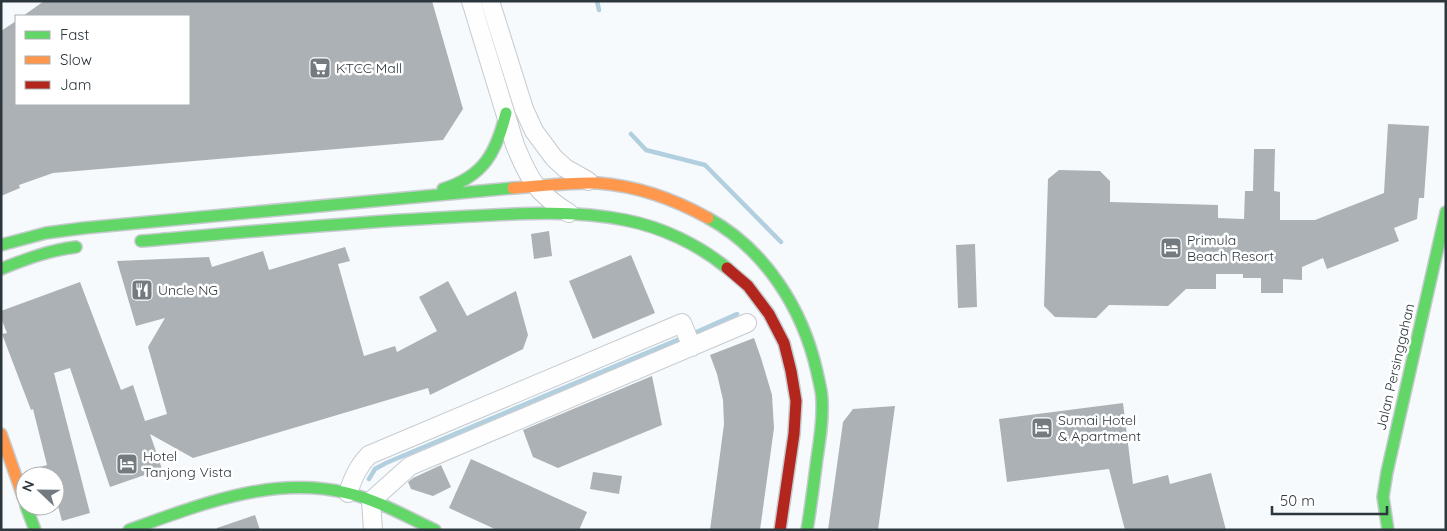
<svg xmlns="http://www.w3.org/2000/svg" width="1447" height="531" viewBox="0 0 1447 531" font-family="Quicksand,sans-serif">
<rect width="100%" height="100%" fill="#f7fafc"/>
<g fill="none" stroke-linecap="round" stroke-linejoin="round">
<path stroke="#b2cfe0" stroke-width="4.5" d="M597,1L599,10
M631,134L646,150L705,165L781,242
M692,334L737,314
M369,479L375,469L386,463L684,337"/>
</g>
<path fill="#abb1b4" d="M44,1H432L463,109L443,140L53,173L19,185L20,188L1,196V31L16,21V104H189V16H23Z
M1388,124L1429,126L1424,198H1419L1417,219L1394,228L1399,241L1327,269L1323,258L1302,267V280L1283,279V293H1261V278H1243V274H1216V289H1186L1168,306L1109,305L1096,318L1055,317L1044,306L1048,179L1059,170L1100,171L1110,181V202L1218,205V218L1244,219L1245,191H1253L1254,149H1275L1274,191L1280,192V220H1315L1384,193Z
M549,231L552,256L534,259L531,234Z
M975,244L977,307L958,308L956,245Z
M345,247L350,261L338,264L364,356L395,346L397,352L437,331L419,297L448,281L467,316L516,291L528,335L523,349L430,395L428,388L193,458L150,434L162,469L110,487L70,368L54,373L90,513L62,521L55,495V476H31L29,470L47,465L33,409L31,410L2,334L7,333L1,318V311L80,282L121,390L133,385L145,421L167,414L148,347L165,318L136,326L117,261L209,257L212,267L263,251L269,270Z
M631,255L655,313L593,339L569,281Z
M754,338L761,358L772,395L774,428L760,530H710L724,424L723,400L717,374L710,355Z
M652,376L662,425L558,468L533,457L523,430Z
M1123,403L1133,484L1168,475L1170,484L1211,473L1226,530H1125L1109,469L1007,482L999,419Z
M895,406L878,530H828L843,422L853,409Z
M471,459L587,512L579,530H497L449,508Z
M441,465L451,487L433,496L411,489L408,482L413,478Z
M593,472L622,476L619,494L590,489Z
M255,515L260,530H217V528Z"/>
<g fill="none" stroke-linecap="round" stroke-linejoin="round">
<g stroke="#c5cbcf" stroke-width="20">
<path id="street" d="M471,1L515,145C529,179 536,193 569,213
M490,1L524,109L534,131L554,158L565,168L588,181
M348,493C353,478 358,466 369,455L682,323L692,347
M373,530L371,501L410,466L747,323"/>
</g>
<g stroke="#c5cbcf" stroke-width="14">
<path id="fast" d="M443,189C484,176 496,153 506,113
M708,218C765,249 803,309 817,372C819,382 822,391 822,401C823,421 820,439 817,458C814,482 811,506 807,530
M141,241C246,232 350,222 455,217C512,214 570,209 625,220C662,227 699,245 727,268
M1,245L46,233L84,228L513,188
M1,269C26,259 50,250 76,247
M26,506L35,530
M129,530C199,505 272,475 347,493C378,500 407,517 435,530
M1388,530L1383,497L1387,472L1446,212"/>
</g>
<g stroke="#c5cbcf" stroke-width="14">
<path id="slow" d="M513,188C541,186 570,182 598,183C637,186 674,199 708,218
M1,434L25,502"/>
</g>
<g stroke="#c5cbcf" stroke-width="14">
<path id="jam" d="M727,268L748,286L769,314L784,343L791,371L796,401L794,434L780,530"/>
</g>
<use href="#street" stroke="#fefeff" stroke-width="18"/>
<use href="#fast" stroke="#63d668" stroke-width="11"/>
<use href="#slow" stroke="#ff974d" stroke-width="11"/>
<use href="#jam" stroke="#b3261e" stroke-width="11"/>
</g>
<defs>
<g id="supermarket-square" transform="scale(1.125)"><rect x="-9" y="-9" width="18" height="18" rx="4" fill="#737b80" stroke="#fff"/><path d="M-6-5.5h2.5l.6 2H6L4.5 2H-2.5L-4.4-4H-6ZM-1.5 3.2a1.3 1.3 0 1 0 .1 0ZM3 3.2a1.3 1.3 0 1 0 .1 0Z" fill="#fff"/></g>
<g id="hotel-square" transform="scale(1.125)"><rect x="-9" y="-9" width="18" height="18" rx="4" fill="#737b80" stroke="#fff"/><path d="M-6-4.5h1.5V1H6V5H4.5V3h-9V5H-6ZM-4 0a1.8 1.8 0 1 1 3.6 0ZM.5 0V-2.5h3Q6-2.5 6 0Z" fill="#fff"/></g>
<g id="restaurant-square" transform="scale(1.125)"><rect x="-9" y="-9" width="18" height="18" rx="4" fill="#737b80" stroke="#fff"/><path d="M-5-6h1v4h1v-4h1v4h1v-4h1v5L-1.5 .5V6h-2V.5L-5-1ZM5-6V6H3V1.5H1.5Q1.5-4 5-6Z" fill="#fff"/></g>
</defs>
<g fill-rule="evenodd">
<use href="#supermarket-square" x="320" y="68"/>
<use href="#hotel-square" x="1171" y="248"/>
<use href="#restaurant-square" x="142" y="290"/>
<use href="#hotel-square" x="1042" y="428"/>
<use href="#hotel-square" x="127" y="464"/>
</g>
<g text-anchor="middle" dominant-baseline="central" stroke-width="5" stroke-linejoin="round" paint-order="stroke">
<g font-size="14" fill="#2c373d" stroke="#fff" text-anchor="start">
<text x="336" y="68">KTCC Mall</text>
<text x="1187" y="240">Primula<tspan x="1187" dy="16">Beach Resort</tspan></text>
<text x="158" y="290">Uncle NG</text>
<text x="1058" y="420">Sumai Hotel<tspan x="1058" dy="16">&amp; Apartment</tspan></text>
<text x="143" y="456">Hotel<tspan x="143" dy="16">Tanjong Vista</tspan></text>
</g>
<g font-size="14" fill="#2c373d" stroke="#fff">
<text transform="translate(1395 367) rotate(-77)">Jalan Persinggahan</text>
</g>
</g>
<rect width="1447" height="531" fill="none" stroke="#2c373d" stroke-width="5"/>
<rect x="15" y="15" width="175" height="90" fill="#ffffff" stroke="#abafb1"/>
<rect x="25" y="31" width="25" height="8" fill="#63d668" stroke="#abafb1"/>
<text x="60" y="40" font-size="15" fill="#2c373d">Fast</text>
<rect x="25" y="56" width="25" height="8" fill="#ff974d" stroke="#abafb1"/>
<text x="60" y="65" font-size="15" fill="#2c373d">Slow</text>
<rect x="25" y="81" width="25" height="8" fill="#b3261e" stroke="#abafb1"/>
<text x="60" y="90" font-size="15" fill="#2c373d">Jam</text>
<g transform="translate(40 491) rotate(292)"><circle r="24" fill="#ffffff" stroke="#abafb1"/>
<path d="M0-4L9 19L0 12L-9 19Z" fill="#737b80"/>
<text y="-8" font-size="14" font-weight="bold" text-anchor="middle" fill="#2c373d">N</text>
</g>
<path d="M1272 506v8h115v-8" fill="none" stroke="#2c373d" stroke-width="2.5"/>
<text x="1280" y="506" font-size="15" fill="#2c373d" stroke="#ffffff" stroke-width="4" paint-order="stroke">50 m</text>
</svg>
